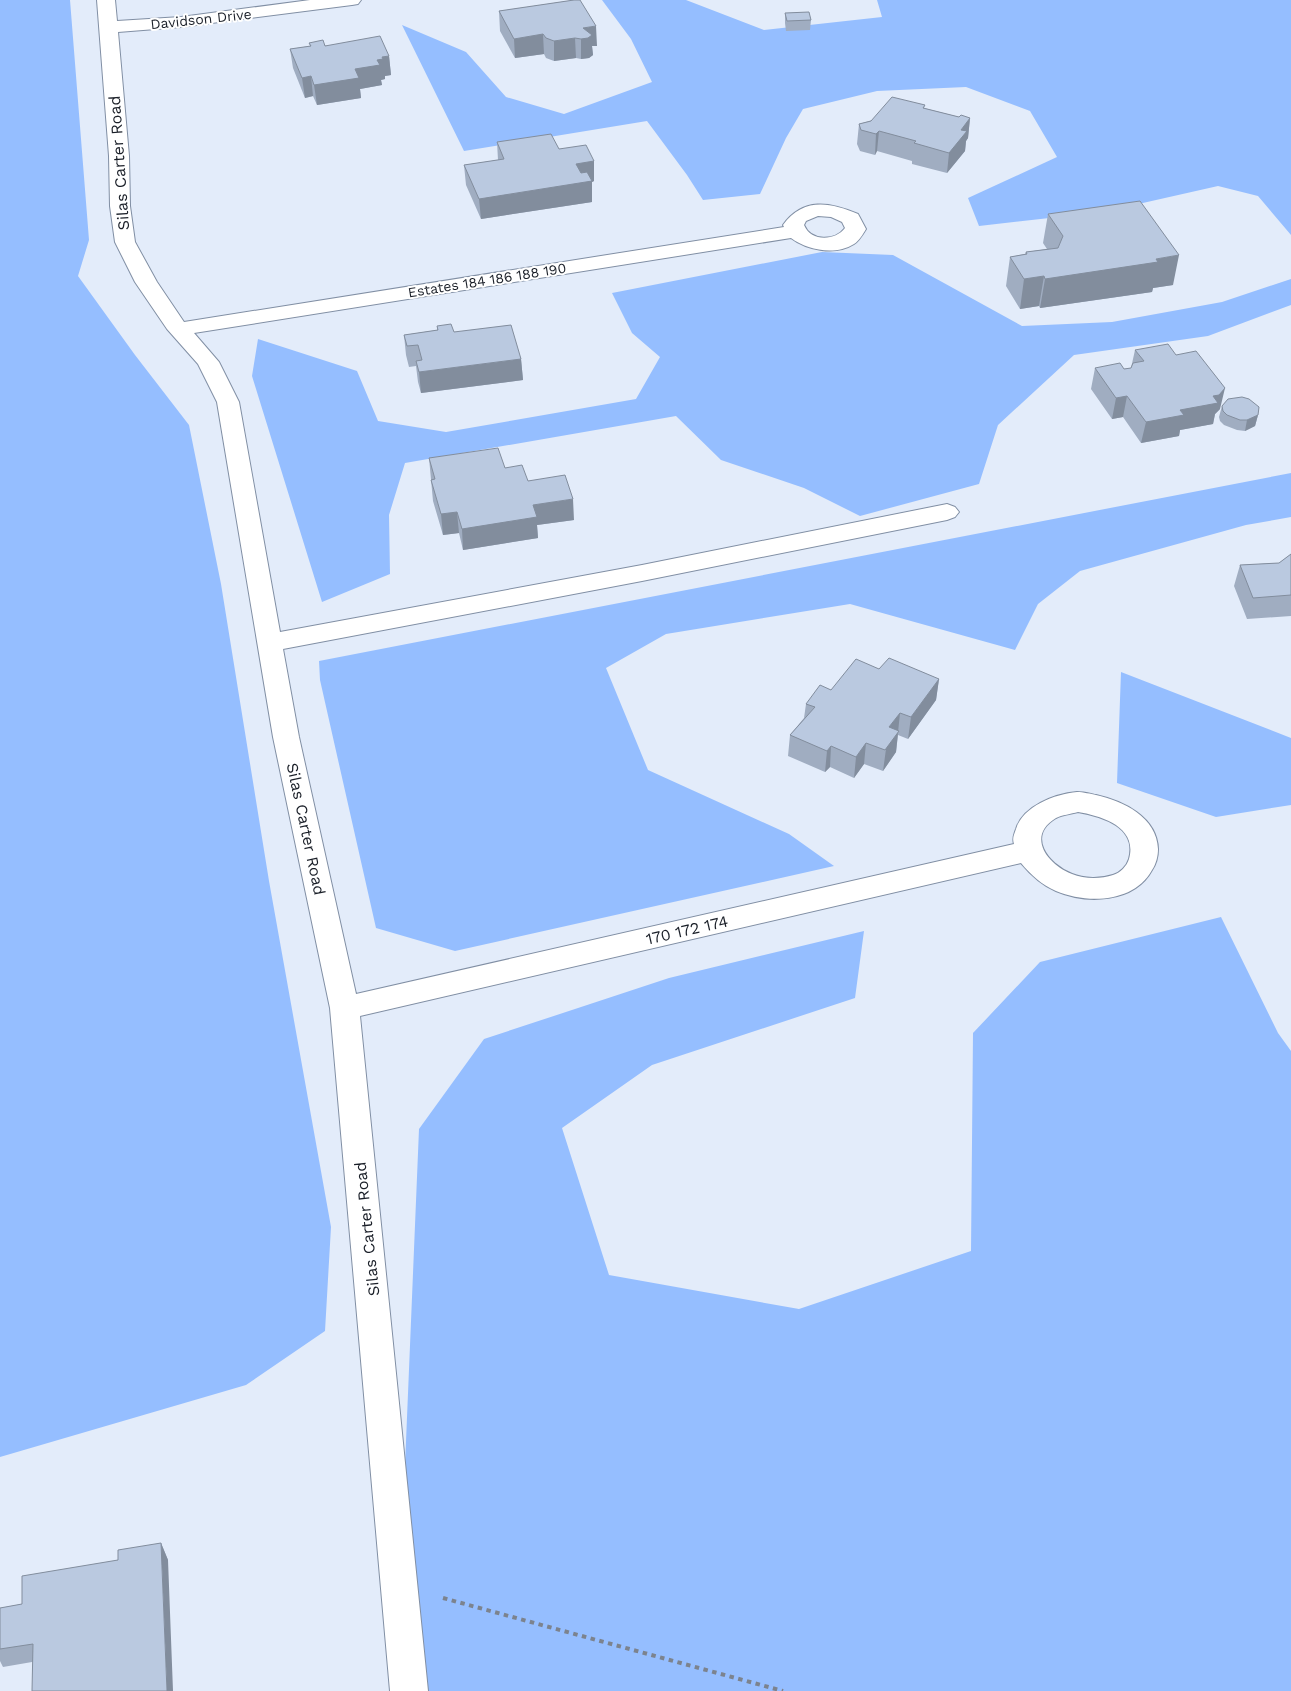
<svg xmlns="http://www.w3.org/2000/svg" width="1291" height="1691" viewBox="0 0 1291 1691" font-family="'Work Sans',sans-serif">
<rect width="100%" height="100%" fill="#e3ecfa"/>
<path fill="#95beff" d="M0,0H70L89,240L78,276L135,355L189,425L221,584L269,881L331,1227L325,1331L246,1385L0,1457Z
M602,0H686L764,30L882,17L877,0H1291V235L1258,196L1218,186L1103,212L979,226L968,198L1057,157L1030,111L966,87L877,91L803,109L786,138L760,194L703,200L687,175L647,121L464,151L402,25L466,52L506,97L564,114L652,82L631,39Z
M822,252L893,255L1022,326L1112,322L1222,302L1291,279V305L1208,336L1074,355L998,425L979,484L860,516L804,488L721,460L676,416L405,463L389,515L390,574L322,602L252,376L258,339L357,371L378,421L446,432L636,399L660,357L632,333L612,293Z
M1291,473V517L1246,525L1080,571L1038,604L1015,650L850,604L666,634L606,668L648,770L789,834L834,866L455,951L376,928L320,680L319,661Z
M1121,672L1291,738V805L1216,817L1117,783Z
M1221,917L1278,1033L1291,1051V1691H420L400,1586L419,1129L484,1039L669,978L864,931L855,998L652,1065L562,1128L609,1275L799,1309L971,1251L973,1033L1040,962Z"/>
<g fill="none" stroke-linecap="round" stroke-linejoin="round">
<g stroke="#818fa4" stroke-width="2">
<path id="minor" d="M97,0H115L117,21L181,17L310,0H361L358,4L352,5L181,27L118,32L129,156L130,206L135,242L157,282L184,322L784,227L783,225C803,197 830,202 858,214L866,229C863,234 859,241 854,244C835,256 807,250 791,238L194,333L219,362L239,402L280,632L642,565L947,504L955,507L959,512L955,517L947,520L642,581L283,649L299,737L356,994L1014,844C1012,838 1014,835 1016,829C1023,806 1055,794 1077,792C1083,792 1091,794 1096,795C1123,801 1157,817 1158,849C1158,856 1156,864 1152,870C1134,903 1087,904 1056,891C1042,885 1031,875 1021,863L360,1016L428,1691H390L330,1008L273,737L217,402L198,364L167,329L135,282L115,242L110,206L109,156ZM818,216L831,217L842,222L845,228C835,241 811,242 804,225L806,221ZM1078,812C1102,816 1138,827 1129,859C1127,866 1120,873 1113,875C1101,879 1084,879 1072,874C1047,864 1026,836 1056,818C1062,815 1071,814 1078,812Z"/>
</g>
<path stroke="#7c838e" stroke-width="4" stroke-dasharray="4.5 4.5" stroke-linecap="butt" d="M443,1598L783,1691"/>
<use href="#minor" fill="#fff" fill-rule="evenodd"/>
</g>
<path fill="#a0adc1" d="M574,0L597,46H592L593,55L589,58L581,59L576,58L554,61L546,58L544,54L515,58L500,31L499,11Z
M785,13L811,20L810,30L786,31L785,23Z
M309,43L389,56L391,75L385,76V79L381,80L382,85L360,89L361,98L317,105L313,96L305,98L293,68L290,49L310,46Z
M925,105L924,108L959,117L970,118L968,138L966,141L965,151L947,173L912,164V161L877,151L875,155L860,151L857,144L859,124Z
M497,142L559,149L594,161V181L592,182V202L481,219L466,185L464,165L498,160Z
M1048,214L1173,285L1153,288L1152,292L1040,308L1039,306L1020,309L1006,286L1010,257L1025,254L1026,252L1047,249L1043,243Z
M437,326L521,359L523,380L421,393L418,382L416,366L409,367L406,355L404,335L437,330Z
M1135,350L1176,355L1220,409L1215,414L1213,424L1180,430L1179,436L1141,443L1123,417L1112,419L1091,389L1095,368L1124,369L1131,368Z
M1222,406L1258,415L1255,426L1245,431L1237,430L1224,425L1220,421L1219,417Z
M429,458L505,468L528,481L574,520L537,525L538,538L463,550L459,533L443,535L433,501Z
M1291,554V616L1247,619L1234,586L1240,565L1279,563Z
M879,669L939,679L936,700L908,739L898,735L896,752L883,771L864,764L854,778L830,767L825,772L788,756L790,735L804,718L806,704L831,690Z
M161,1543L168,1560L32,1662L3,1667L0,1661V1608L22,1604L118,1560Z"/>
<path fill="#828d9d" d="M596,26L597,46H592L593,55L589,58L581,59V39L583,28Z
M543,34L544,54L515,58L514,39Z
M575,38L576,58L554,61V41Z
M389,56L391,75L385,76V79L381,80L382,85L360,89L361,98L317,105L314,85L377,60L382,57Z
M311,76L313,96L305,98L302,78Z
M970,118L968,138L966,141L965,151L947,173L949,153L961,130Z
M879,131L877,151L875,155L876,134Z
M594,161V181L592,182V202L481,219L479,199L576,164Z
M1179,255L1173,285L1153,288L1152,292L1040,308L1045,279L1156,259Z
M1044,276L1039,306L1020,309L1024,279Z
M521,359L523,380L421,393L419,372Z
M1225,388L1220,409L1215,414L1213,424L1180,430L1179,436L1141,443L1146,422L1180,410L1213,396Z
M1127,396L1123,417L1112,419L1116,398Z
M1258,415L1255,426L1245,431L1247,420Z
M573,499L574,520L537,525L538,538L463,550L462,529L533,505Z
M457,512L459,533L443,535L441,514Z
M939,679L936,700L908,739L911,717Z
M900,713L896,752L883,771L889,727Z
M866,743L864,764L854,778L856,757Z
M831,746L830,767L825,772L827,751Z
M161,1543L168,1560L173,1691H167Z"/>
<path fill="#bac9e0" stroke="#828d9d" d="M574,0H580L596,26L583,28L592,35L588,38L581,39L575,38L554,41L546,38L543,34L514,39L499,11Z
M809,12L811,20L787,21L785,13Z
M380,36L389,56L382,57L383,59L377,60L380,65L355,69L359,78L314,85L311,76L302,78L290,49L311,46L309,43L323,40L325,46Z
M892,97L925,105L923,108L959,117L961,115L970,118L961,130L967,131L949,153L914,143L916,141L879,131L876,134L861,130L859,124L871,121Z
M551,134L559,149L586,145L594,161L576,164L581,173L587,172L592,181L479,199L464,165L504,159L497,142Z
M1140,201L1179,255L1156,259L1158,262L1045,279L1044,276L1024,279L1010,257L1027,254L1026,252L1058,248L1063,236L1048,214Z
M451,324L454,332L511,325L521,359L419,372L416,361L422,360L418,345L407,346L404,335L438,330L437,326Z
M1168,344L1176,355L1196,351L1225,388L1219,395L1213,396L1218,403L1180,410L1184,415L1146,422L1127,396L1116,398L1095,368L1120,363L1124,369L1131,368L1133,363L1144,361L1135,350Z
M1242,397L1249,399L1259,407L1258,415L1247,420H1240L1227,415L1223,411L1222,406L1228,399Z
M498,448L505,468L522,465L528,481L565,475L573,499L533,505L537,517L462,529L457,512L441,514L431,480L435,479L429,458Z
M1291,554V595L1253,598L1240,565L1279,563Z
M889,658L939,679L911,717L900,713L889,727L899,731L885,750L866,743L856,757L831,746L827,751L790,735L815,707L806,704L820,685L831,690L856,659L879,669Z
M161,1543L167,1691H32L33,1644L0,1649V1608L22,1604V1576L118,1560V1550Z"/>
<g text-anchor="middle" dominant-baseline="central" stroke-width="4" stroke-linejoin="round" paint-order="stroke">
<g font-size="14" fill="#1a1f28" stroke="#fff">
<text transform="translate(201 19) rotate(-6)">Davidson Drive</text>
<text transform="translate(487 280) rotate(-9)">Estates 184 186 188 190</text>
</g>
<g font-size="16" fill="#1a1f28" stroke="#fff">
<text transform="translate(119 163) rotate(-94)">Silas Carter Road</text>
<text transform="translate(306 829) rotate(78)">Silas Carter Road</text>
<text transform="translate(687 930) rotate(-13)">170 172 174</text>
<text transform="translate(367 1229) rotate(-96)">Silas Carter Road</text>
</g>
</g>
</svg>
